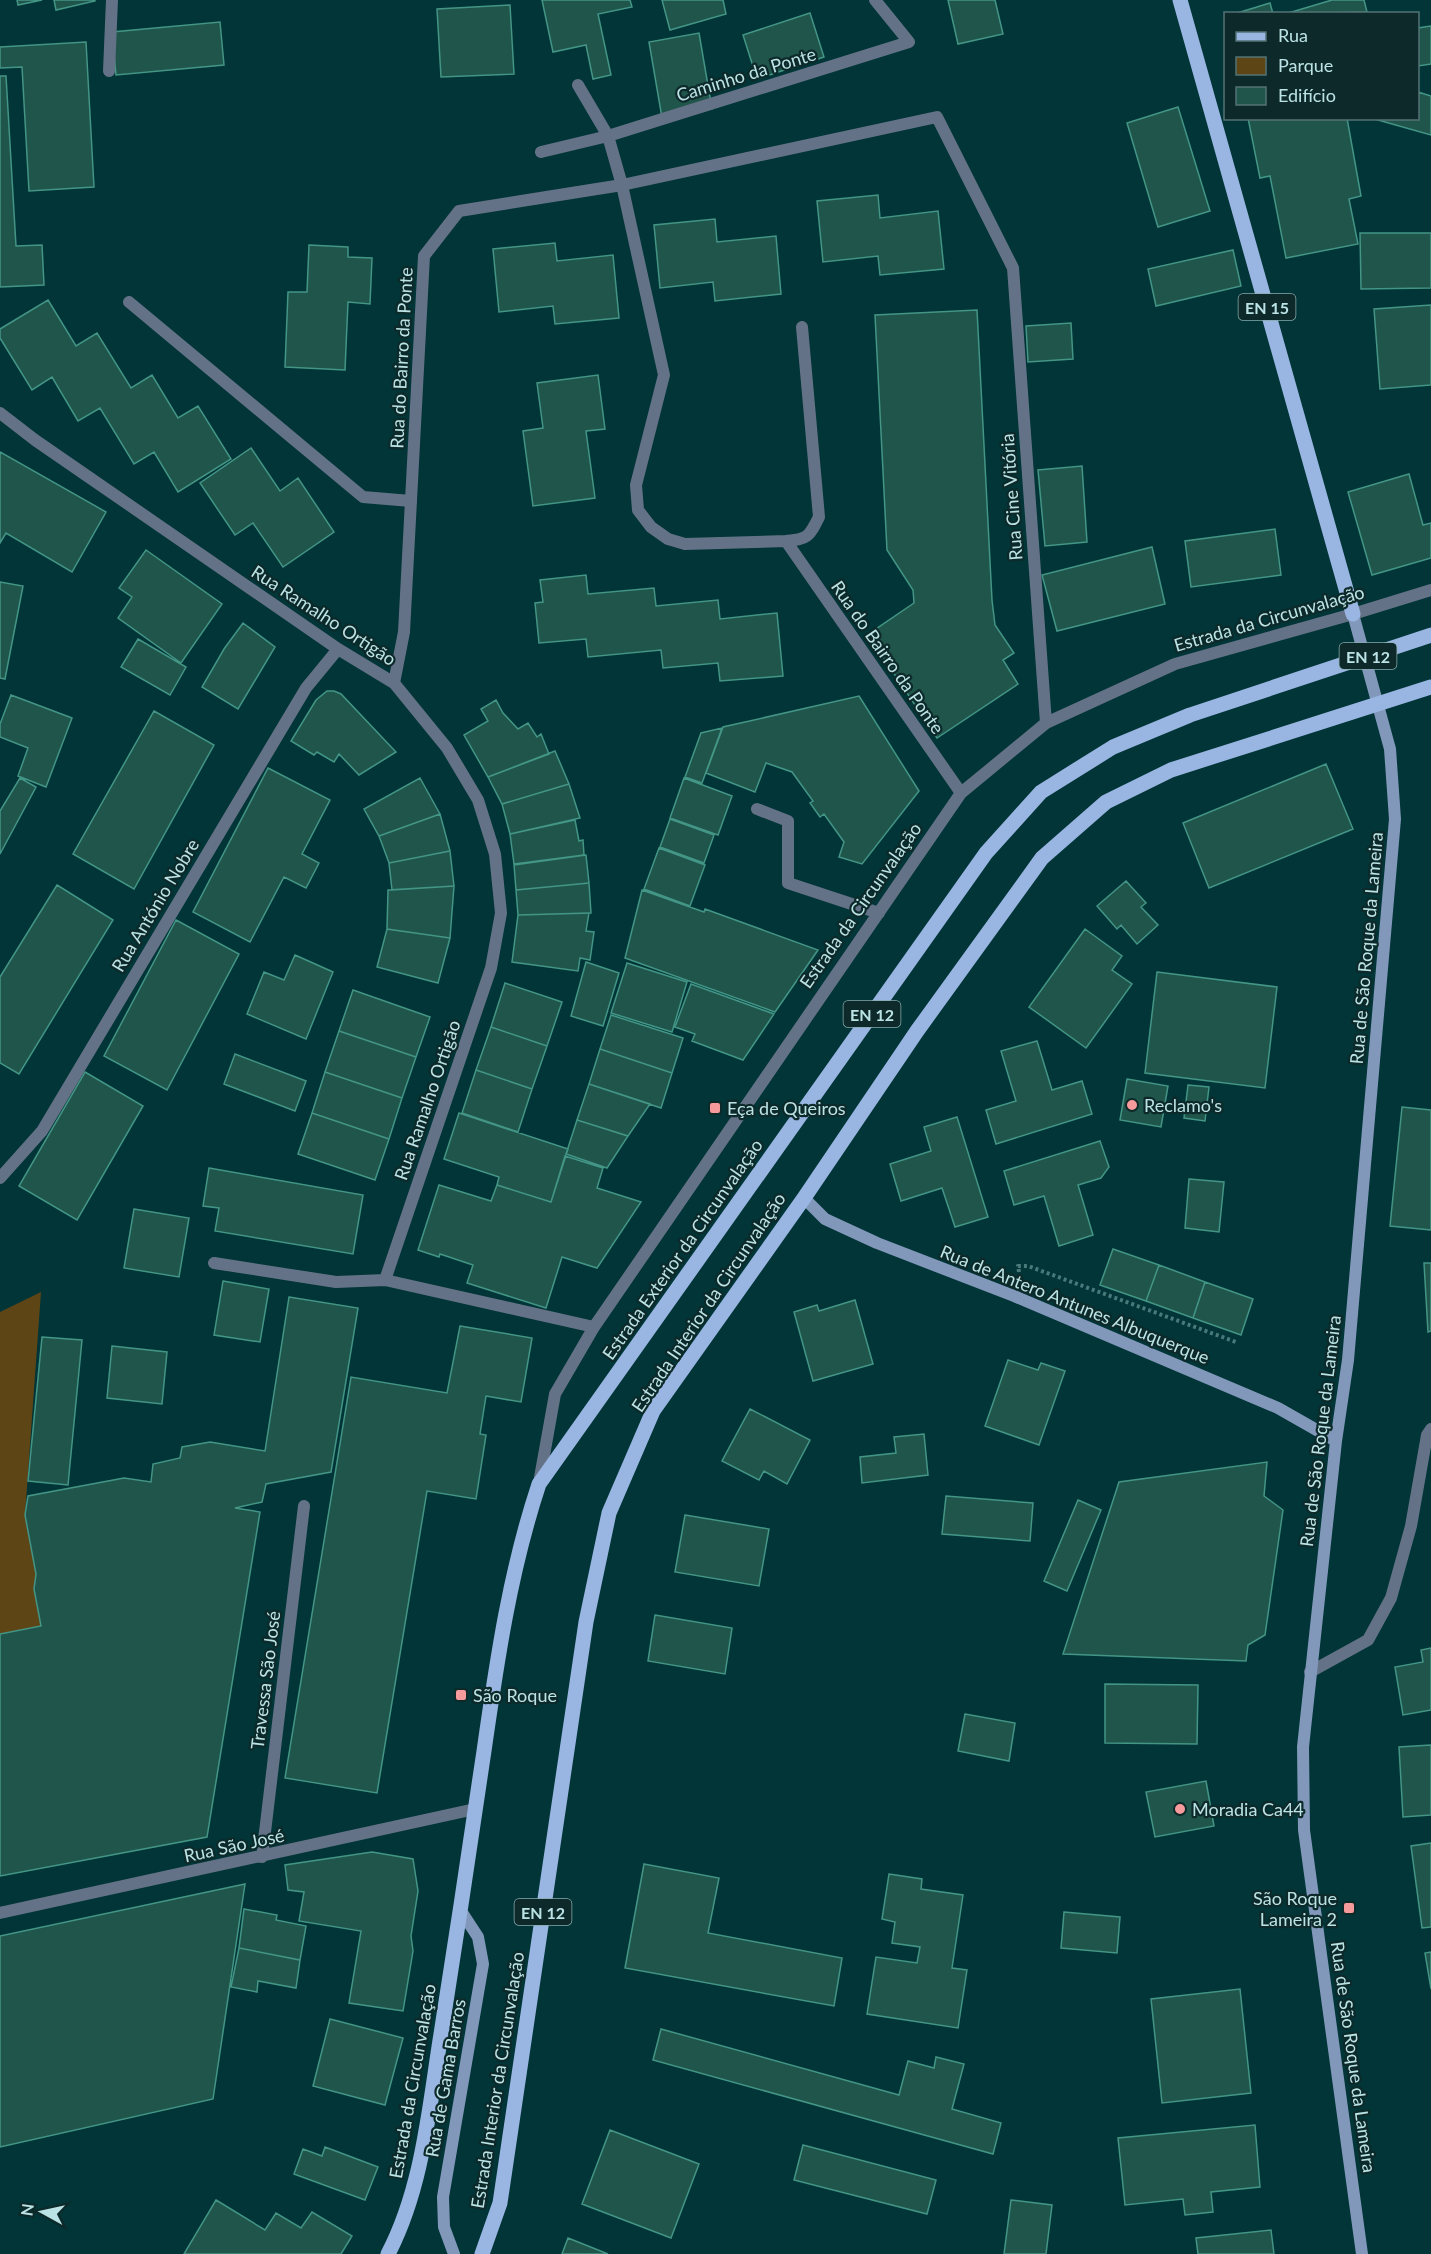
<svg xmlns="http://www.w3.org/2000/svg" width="1431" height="2254" viewBox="0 0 1431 2254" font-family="Lato,sans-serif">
<rect width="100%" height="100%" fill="#013537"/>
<path fill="#5e4516" d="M41,1292L25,1515L36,1574L34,1589L41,1626L0,1634V1312Z"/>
<path fill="#20554b" stroke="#439586" stroke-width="1.5" d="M17,0H42L18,5Z
M54,0H95V1L56,10Z
M542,0H630L632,7L598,14L611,75L593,79L586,45L553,52Z
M662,0H723L726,14L670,30Z
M948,0H995L1003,34L958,44Z
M1332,0H1364L1367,12L1285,14Z
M1270,3L1273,14H1234Z
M510,5L514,74L441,77L437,9Z
M810,13L824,57L757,79L743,35Z
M220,22L224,65L116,75L112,32Z
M1431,26V64L1418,66V28Z
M699,33L712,109L662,118L649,42Z
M86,42L94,187L29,191L22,67L0,68V47Z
M0,76H6L16,246L42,245L44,285L0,287Z
M1418,92L1431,96V135L1371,118H1418Z
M1178,107L1210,211L1158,227L1127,123Z
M1248,118H1347L1361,196L1349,199L1358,244L1286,258L1270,176L1260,178Z
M878,195L880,218L938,211L944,269L880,275L878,256L823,262L817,201Z
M715,219L717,242L776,236L781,294L715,301L713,282L660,288L654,225Z
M1360,233H1431V288L1361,289Z
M555,243L557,261L613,255L619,318L555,324L553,306L499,312L493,249Z
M309,245L348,247V257L372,258L370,304L348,302L345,370L285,367L288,292H307Z
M1233,250L1241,286L1156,306L1148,269Z
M48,300L76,346L97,333L131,388L152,375L178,418L198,406L231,459L178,492L154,452L134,464L100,408L78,421L52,377L32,390L0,338V329Z
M1431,305V385L1380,389L1374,309Z
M977,310L992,600L995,625L1014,653L1003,660L1018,684L937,738L877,648L876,629L914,603L913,590L887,550L875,315Z
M1071,323L1073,359L1028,362L1026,326Z
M598,375L605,429L586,431L595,498L533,506L523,431L543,428L537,383Z
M251,448L280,491L298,478L334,532L283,567L253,523L235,535L200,483Z
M0,452L106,512L72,572L6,533L0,543Z
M1082,466L1087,542L1045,546L1038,470Z
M1409,474L1423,525L1431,523V558L1372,575L1348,492Z
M1275,529L1281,575L1191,587L1185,541Z
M1152,547L1165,604L1057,631L1042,575Z
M146,550L222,604L181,663L118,618L132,597L119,588Z
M586,575L588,594L654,588L656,606L718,600L720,619L777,613L783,676L720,681L718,663L663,668L661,650L588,657L586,639L539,643L535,603L543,602L540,580Z
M0,582L23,586L5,679L0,678Z
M243,623L275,647L238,709L202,687L224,649Z
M138,639L186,667L170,695L121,667Z
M327,691H334L341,694L396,752L359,775L339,754L334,762L317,752L314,755L291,741L316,700Z
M11,695L72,718L46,787L18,776L28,748L0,737V724Z
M859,696L919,791L862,864L839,857L844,842L824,814L820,817L810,803L813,801L792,772L766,763L755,792L706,773L723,727Z
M496,700L503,713L518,729L528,723L537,737L541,734L549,754L488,777L464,735L488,721L481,709Z
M154,711L214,745L134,889L73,854Z
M722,728L702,783L685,777L701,733Z
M555,751L569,784L502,804L488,777Z
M1326,764L1353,829L1209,888L1183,823Z
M268,768L330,800L302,854L319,863L306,888L284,877L250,942L193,912Z
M20,778L36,787L0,854V811Z
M420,778L440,814L379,836L364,809Z
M684,778L732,796L718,835L670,818Z
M569,784L580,818L510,834L502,804Z
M440,814L450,851L389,863L379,836Z
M670,819L714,835L704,863L660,847Z
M575,820L579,841L583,840L584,855L514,864L510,834Z
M659,848L705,865L690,906L644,889Z
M450,851L454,886L392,890L389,863Z
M586,855L589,883L516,890L514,865Z
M1126,881L1146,903L1141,907L1158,925L1137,944L1121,925L1117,929L1097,906Z
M589,883L591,913L518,915L516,890Z
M57,885L113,920L19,1074L0,1063V977Z
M454,886L450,938L387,929L388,890Z
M642,890L704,912L705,909L818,950L775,1012L625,958Z
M589,913L586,931L594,932L590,960L580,958L578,971L512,962L518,915Z
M176,920L239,954L167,1090L104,1056Z
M387,929L450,938L438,983L377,967Z
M1085,929L1122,956L1112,970L1132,984L1086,1048L1029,1007Z
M295,955L333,972L306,1039L247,1014L264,972L284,980Z
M586,962L619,973L603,1026L571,1016Z
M627,963L687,982L672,1032L611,1013Z
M1157,972L1277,987L1265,1088L1145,1073Z
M505,983L562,1002L547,1046L491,1027Z
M691,984L774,1014L743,1060L692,1041L695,1034L675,1027Z
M353,990L430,1017L416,1057L339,1031Z
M611,1015L683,1038L672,1073L600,1049Z
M491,1027L547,1046L532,1089L476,1070Z
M339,1031L416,1057L402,1098L325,1072Z
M1037,1041L1052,1090L1082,1081L1092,1114L996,1144L986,1110L1016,1101L1001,1051Z
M600,1049L672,1073L661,1108L589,1084Z
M235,1054L306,1081L295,1111L224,1084Z
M476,1070L532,1089L518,1132L462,1113Z
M85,1072L143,1106L77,1220L19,1186Z
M325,1072L402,1098L389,1139L312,1113Z
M1127,1079L1168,1086L1161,1127L1120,1120Z
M589,1084L650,1104L628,1136L577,1120Z
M1188,1085L1209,1087L1205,1121L1184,1118Z
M1402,1107L1431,1110V1230L1390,1226Z
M312,1113L389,1139L375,1180L298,1154Z
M459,1113L568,1149L551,1202L497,1185L499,1177L444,1159Z
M957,1117L988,1217L955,1227L942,1188L901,1201L890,1164L931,1151L924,1127Z
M577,1120L628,1136L607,1168L566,1154Z
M1100,1141L1109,1167L1101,1178L1078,1185L1093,1235L1059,1246L1044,1196L1014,1205L1004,1171Z
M565,1156L603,1168L597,1188L641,1202L597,1268L562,1257L546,1308L467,1283L473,1265L440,1254L439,1257L418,1250L439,1185L491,1201L497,1185L551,1202Z
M209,1168L363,1195L353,1254L215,1231L219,1208L203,1206Z
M1189,1179L1224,1182L1219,1232L1185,1228Z
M134,1209L189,1218L179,1277L124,1268Z
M1113,1249L1159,1265L1146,1301L1100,1285Z
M1424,1263H1431V1331L1428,1332Z
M1159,1265L1205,1282L1193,1318L1146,1301Z
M223,1281L269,1289L260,1342L214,1335Z
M1205,1282L1253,1299L1241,1335L1193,1318Z
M289,1297L358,1308L331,1472L266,1484L262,1502L235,1508L260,1512L207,1837L0,1876V1634L41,1626L34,1589L36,1574L25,1515L28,1496L124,1478L151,1482L153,1464L180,1458L182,1447L210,1442L265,1451Z
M855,1300L873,1364L813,1381L794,1312L817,1305L819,1311Z
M460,1326L532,1338L521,1402L486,1396L480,1434L486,1435L476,1499L427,1491L377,1793L285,1778L351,1377L447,1393Z
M42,1337L82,1340L68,1485L28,1481Z
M112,1346L167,1352L162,1404L107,1398Z
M1008,1360L1038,1370L1041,1363L1065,1371L1039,1445L985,1426Z
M750,1409L810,1440L787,1484L764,1471L759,1480L722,1461Z
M924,1434L928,1475L862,1483L860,1457L896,1453L894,1437Z
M1267,1462L1264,1496L1283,1510L1265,1635L1248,1645L1246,1661L1063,1654L1119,1482Z
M946,1496L1033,1503L1030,1541L942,1534Z
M1078,1500L1101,1510L1067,1591L1044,1581Z
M685,1515L769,1529L759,1586L675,1572Z
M655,1615L732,1628L725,1674L648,1661Z
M1431,1648V1710L1403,1715L1395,1667L1423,1662L1421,1650Z
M1105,1684L1198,1685L1197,1744L1105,1743Z
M965,1714L1015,1723L1009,1761L958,1751Z
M1431,1745V1815L1403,1817L1399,1747Z
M1206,1781L1214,1826L1155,1837L1146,1792Z
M1431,1843V1927L1422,1928L1411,1846Z
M372,1852L413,1859L418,1891L411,1936L413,1951L403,2011L349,2003L361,1931L299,1921L304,1892L288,1890L285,1865Z
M644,1864L719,1878L708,1933L842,1958L834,2006L625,1968Z
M889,1874L922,1879L921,1889L963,1895L952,1968L967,1970L958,2028L867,2014L876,1957L917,1963L920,1947L892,1943L895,1922L882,1919Z
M245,1884L213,2099L0,2147V1936Z
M244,1909L277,1915L276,1920L306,1926L300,1960L239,1948Z
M1064,1912L1120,1917L1117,1953L1061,1948Z
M239,1948L300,1960L296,1988L258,1981L257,1992L231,1987Z
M1431,1952V1989L1425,1953Z
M1240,1989L1251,2093L1162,2103L1151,1999Z
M330,2019L403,2038L385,2105L313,2086Z
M661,2029L899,2095L908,2061L934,2068L936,2057L964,2064L952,2109L1001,2123L993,2154L653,2060Z
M1255,2125L1260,2187L1211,2192L1213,2212L1185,2215L1183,2199L1125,2205L1118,2138Z
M610,2130L699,2164L671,2238L582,2204Z
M803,2145L936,2180L927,2214L794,2180Z
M325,2147L378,2167L365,2200L294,2174L303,2149L322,2156Z
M216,2200L265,2230L276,2213L301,2228L312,2212L352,2236L341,2254H184Z
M1011,2200L1052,2205L1046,2254H1004Z
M1271,2230L1274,2254H1198L1196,2238Z
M568,2238L608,2254H562Z"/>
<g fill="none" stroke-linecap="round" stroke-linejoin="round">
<path stroke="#4a797b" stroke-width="4" stroke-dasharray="3 3" stroke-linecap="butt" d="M1019,1272L1018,1266H1028L1236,1342"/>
<path stroke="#647287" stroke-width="12" d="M109,71L112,0
M578,85L608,136
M129,302L363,497L411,501"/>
<path stroke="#647287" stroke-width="12" d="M608,136L622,185L664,375L636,485L638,510L651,527L668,539L685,544L786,541L961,793
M541,152L608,136L909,42L875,0
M0,413L35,440L338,649L394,683L447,748L478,800L495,854L501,913L491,968L385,1280
M786,541C808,539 809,537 819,517L802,327
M394,683L404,632L424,256L459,211L622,185L937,117L1013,268L1046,723
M757,809L788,821V883L879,913
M0,1178L42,1131L306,688L338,649
M214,1263L336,1282L385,1280L594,1327
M539,1483L555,1394L594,1327L961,793L1046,723L1175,664L1353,614L1431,590
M1310,1672L1368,1640L1391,1598L1411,1526L1427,1435L1431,1429
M262,1857L304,1506
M0,1913L475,1809"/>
<path stroke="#8298ba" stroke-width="12" d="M1353,614L1390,749L1395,819L1348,1360L1336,1441L1303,1747L1304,1830L1362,2254
M804,1198L825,1219L877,1243L1014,1296L1278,1408L1336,1441
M454,2254L444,2227L443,2197L483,1964L478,1937L461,1911"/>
<path stroke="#99b5e1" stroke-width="15" d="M1180,0L1353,614
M388,2254C423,2187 429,2108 441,2034C456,1940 470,1845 484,1751C497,1660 510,1571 539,1484L986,853L1041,792L1113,747L1190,715L1431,635
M482,2254L500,2203L586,1622L609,1513L653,1411L804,1198L917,1031L1042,858L1106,802L1171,770L1431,687"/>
</g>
<g fill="#f59b9b" stroke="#0d292a" stroke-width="2">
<circle cx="1132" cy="1105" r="6"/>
<rect x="709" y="1102" width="12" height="12" rx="3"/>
<rect x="455" y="1689" width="12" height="12" rx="3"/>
<circle cx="1180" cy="1809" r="6"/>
<rect x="1343" y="1902" width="12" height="12" rx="3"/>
</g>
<g text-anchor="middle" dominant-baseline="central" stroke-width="4.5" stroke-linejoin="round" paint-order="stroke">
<g fill="#0d292a" stroke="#87abad" stroke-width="1.5">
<rect x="1238.5" y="294" width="57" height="26" rx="4.5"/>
<rect x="1339.5" y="643" width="57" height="26" rx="4.5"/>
<rect x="843.5" y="1001" width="57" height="26" rx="4.5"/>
<rect x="514.5" y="1899" width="57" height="26" rx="4.5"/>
</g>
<g font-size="16" font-weight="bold" fill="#bbe3e5">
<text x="1267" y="307">EN 15</text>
<text x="1368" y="656">EN 12</text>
<text x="872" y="1014">EN 12</text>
<text x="543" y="1912">EN 12</text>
</g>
<g font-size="18" fill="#bbe3e5" stroke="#0d292a">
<text transform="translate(746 74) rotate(-17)">Caminho da Ponte</text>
<text transform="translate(401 358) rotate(-87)">Rua do Bairro da Ponte</text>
<text transform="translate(1011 497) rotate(-94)">Rua Cine Vitória</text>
<text transform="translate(324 615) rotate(33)">Rua Ramalho Ortigão</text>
<text transform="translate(1269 618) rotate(-16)">Estrada da Circunvalação</text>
<text transform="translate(888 657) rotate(55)">Rua do Bairro da Ponte</text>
<text transform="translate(155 905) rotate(-59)">Rua António Nobre</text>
<text transform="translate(860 905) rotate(-55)">Estrada da Circunvalação</text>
<text transform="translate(1366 948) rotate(-85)">Rua de São Roque da Lameira</text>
<text transform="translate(427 1100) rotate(-71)">Rua Ramalho Ortigão</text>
<text transform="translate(682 1249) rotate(-55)">Estrada Exterior da Circunvalação</text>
<text transform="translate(708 1302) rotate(-56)">Estrada Interior da Circunvalação</text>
<text transform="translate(1075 1304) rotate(22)">Rua de Antero Antunes Albuquerque</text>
<text transform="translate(1320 1431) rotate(-83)">Rua de São Roque da Lameira</text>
<text transform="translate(265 1680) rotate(-83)">Travessa São José</text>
<text transform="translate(234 1845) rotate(-12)">Rua São José</text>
<text transform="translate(1354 2057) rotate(82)">Rua de São Roque da Lameira</text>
<text transform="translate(445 2078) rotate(-80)">Rua de Gama Barros</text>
<text transform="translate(497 2080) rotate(-81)">Estrada Interior da Circunvalação</text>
<text transform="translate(412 2081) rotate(-80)">Estrada da Circunvalação</text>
</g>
<g font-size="18" fill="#bbe3e5" stroke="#0d292a" text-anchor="start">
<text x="1144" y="1105">Reclamo's</text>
<text x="727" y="1108">Eça de Queiros</text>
<text x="473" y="1695">São Roque</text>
<text x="1192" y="1809">Moradia Ca44</text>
<text x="1337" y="1898" text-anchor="end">São Roque<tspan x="1337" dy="21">Lameira 2</tspan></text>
</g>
</g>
<rect x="1224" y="12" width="195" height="108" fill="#0d292a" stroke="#537375" stroke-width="1.5"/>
<rect x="1236" y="32" width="30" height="9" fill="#99b5e1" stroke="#537375" stroke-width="1.5"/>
<text x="1278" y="42" font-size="18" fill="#bbe3e5">Rua</text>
<rect x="1236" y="57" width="30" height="18" fill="#5e4516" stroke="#537375" stroke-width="1.5"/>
<text x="1278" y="72" font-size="18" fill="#bbe3e5">Parque</text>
<rect x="1236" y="87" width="30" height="18" fill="#20554b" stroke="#537375" stroke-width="1.5"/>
<text x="1278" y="102" font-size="18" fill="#bbe3e5">Edifício</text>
<g transform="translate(42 2212) rotate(278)" stroke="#0d292a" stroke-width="4.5" paint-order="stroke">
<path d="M0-4.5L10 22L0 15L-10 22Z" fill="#bbe3e5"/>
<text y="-9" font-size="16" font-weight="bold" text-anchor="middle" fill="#bbe3e5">N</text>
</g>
</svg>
